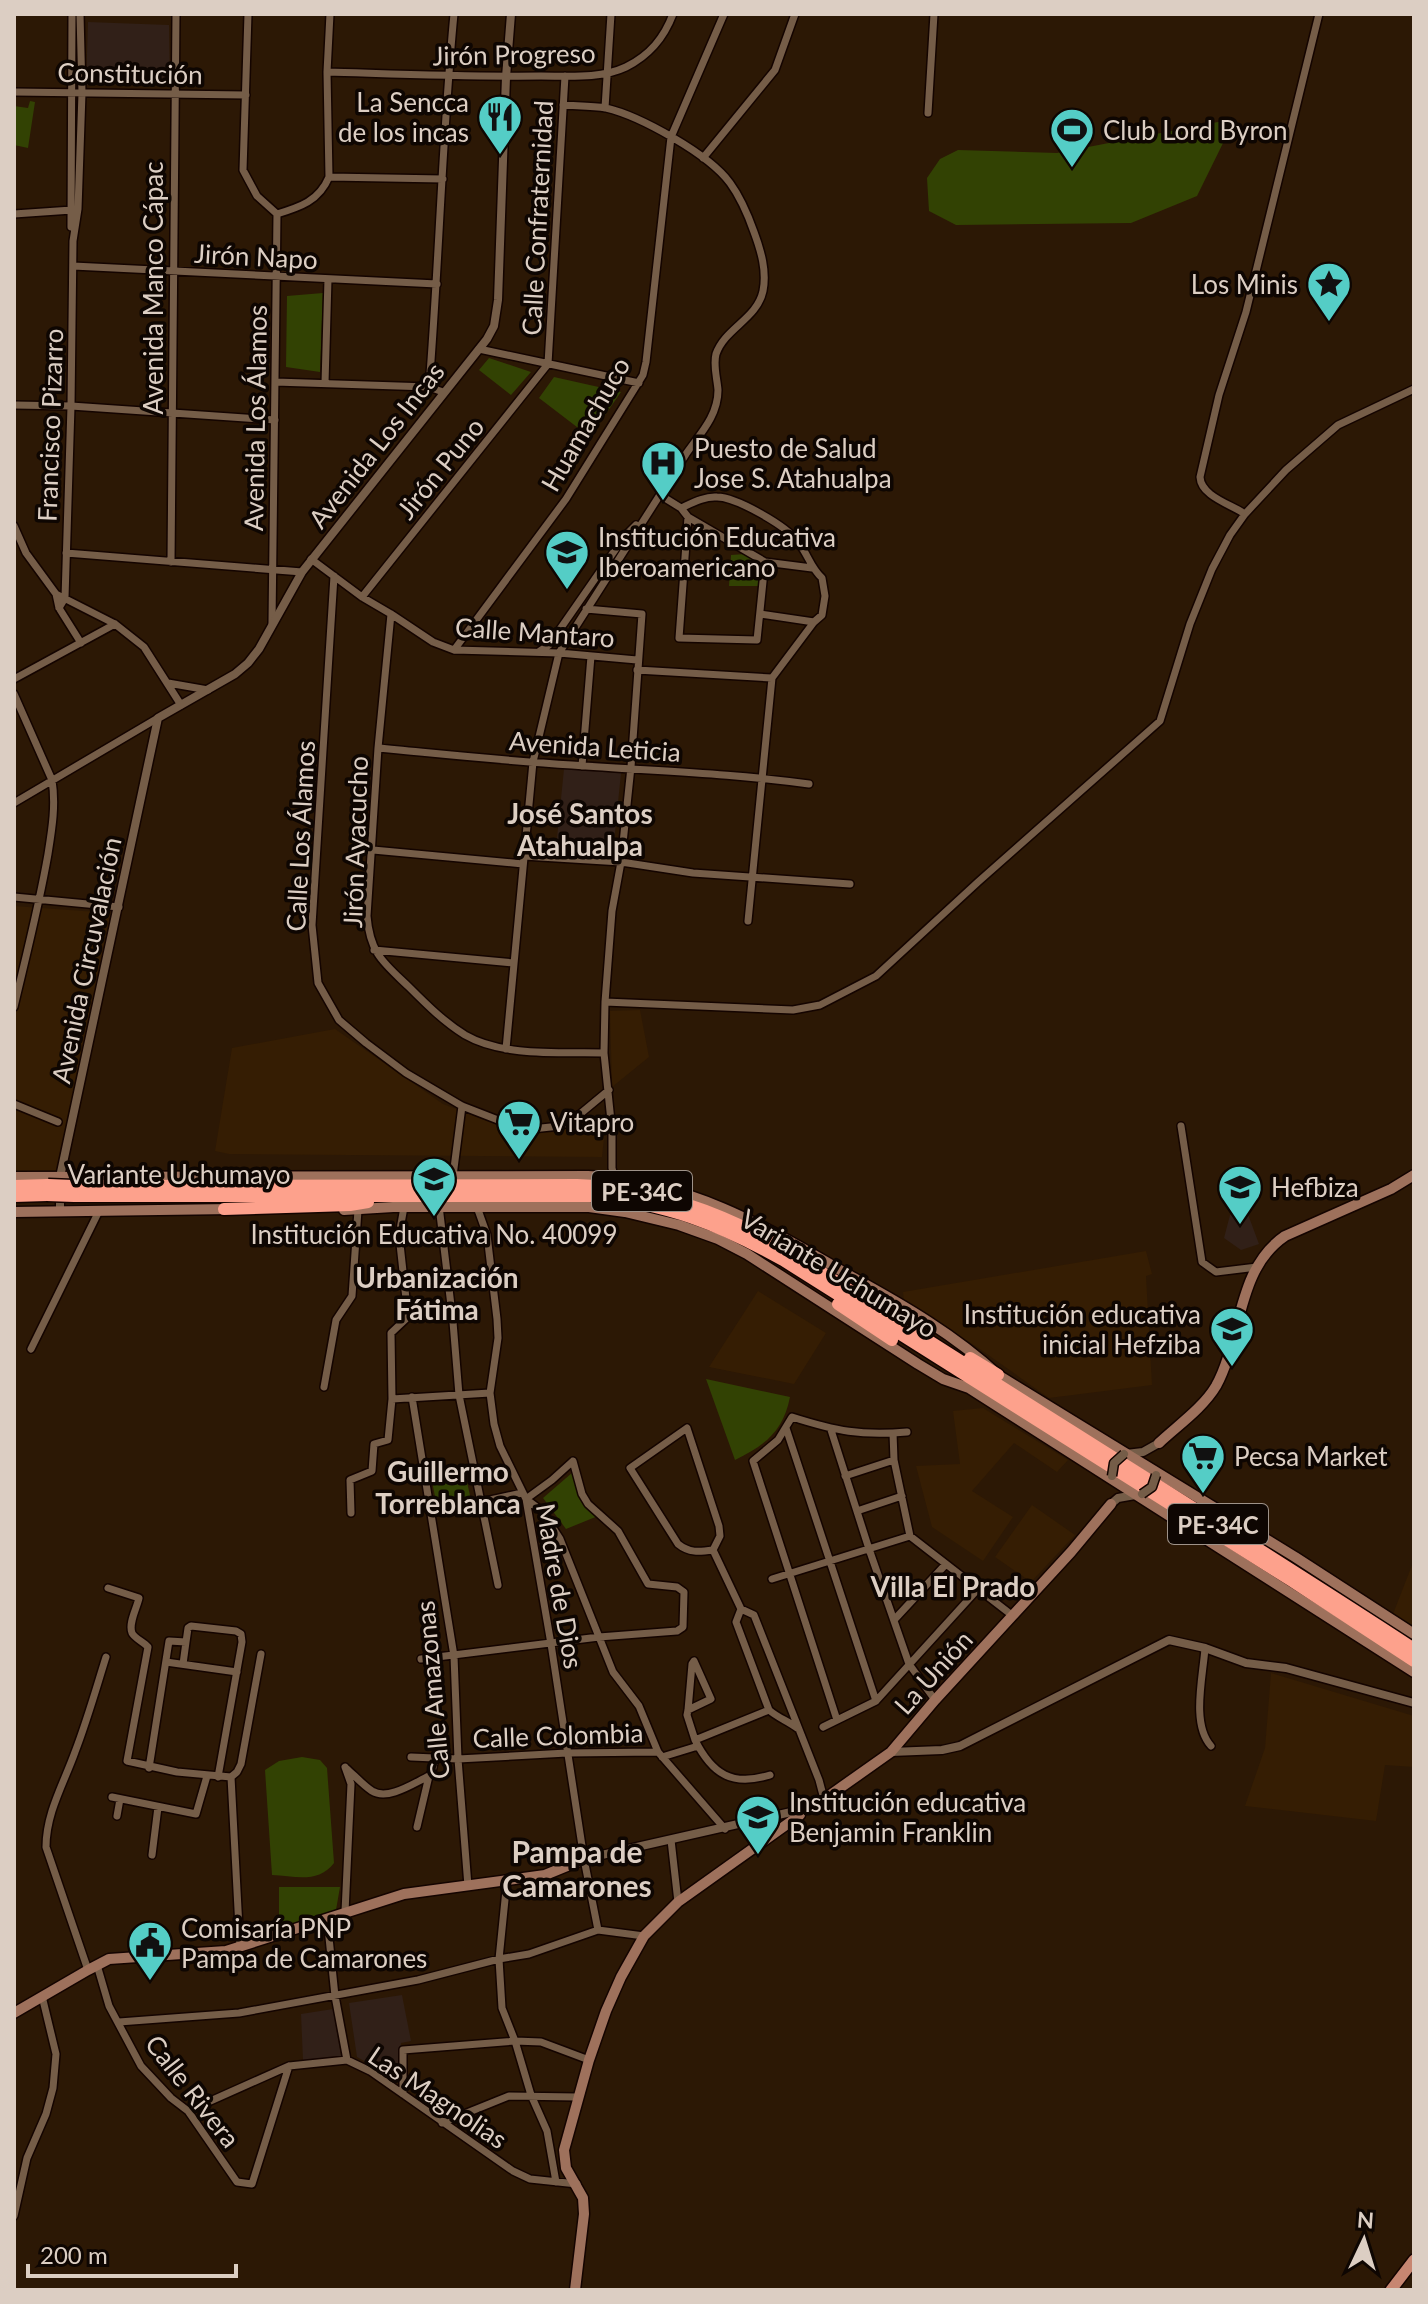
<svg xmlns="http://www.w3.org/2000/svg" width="1428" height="2304" viewBox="0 0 1428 2304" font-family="Lato,sans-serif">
<rect width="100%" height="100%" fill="#2c1805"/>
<path fill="#351d03" d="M14,906L111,913L57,1173L14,1174Z
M640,1010L649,1057L612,1087L610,1011Z
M335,1029L443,1104L514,1131L605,1128L602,1157L229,1154L215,1151L232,1048Z
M1146,1251L1152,1274L1146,1276L1152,1385L1049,1398L977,1347L904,1301L903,1292Z
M758,1291L826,1333L794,1384L709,1367Z
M983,1408L1068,1460L1057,1472L1014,1443L972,1491L1013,1517L983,1561L932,1527L916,1466L960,1464L953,1411Z
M1032,1505L1075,1535L1031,1582L995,1557Z
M1414,1560V1627L1393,1614Z
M1271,1673L1414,1716V1767L1385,1765L1376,1821L1245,1806L1265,1748Z"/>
<path fill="#312018" d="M88,22L169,25L170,84L86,85Z
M564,769L621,773L613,852L556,848Z
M1246,1209L1259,1244L1241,1250L1224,1238L1230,1215Z
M402,1995L411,2041L401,2043L398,2080L357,2057L349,2003Z
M333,2009L341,2056L303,2060L301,2014Z"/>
<path fill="#324203" d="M30,101L35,102L28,148L14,145V106L28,108Z
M1223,121L1226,137L1197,196L1131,223L956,225L929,211L927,178L940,159L958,150L1057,153Z
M323,293L320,372L286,367L287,296Z
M489,358L531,372L511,395L479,370Z
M554,377L621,392L590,437L539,398Z
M759,553V586H729L731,555Z
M706,1379L790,1397C783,1432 765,1445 735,1460Z
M464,1468L471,1500L437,1506L430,1472Z
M573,1472L584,1505L598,1516L566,1529L543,1498Z
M302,1757L320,1760L327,1768L334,1863C318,1884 295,1876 272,1875L265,1770L279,1761Z
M279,1887H340L336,1910L279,1930Z"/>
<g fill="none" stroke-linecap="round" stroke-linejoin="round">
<g stroke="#140400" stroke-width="10">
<path id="minor" d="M248,14L243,170L257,196L277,214
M327,72C398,74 470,77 541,76C568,76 601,79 626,67C650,55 664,38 673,14
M14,92L246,95
M605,108L611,14
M928,113L934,14
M703,158L775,70L795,14
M329,177L443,179
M14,214L72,210
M277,214C300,207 319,201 329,177L327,72L330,14
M71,227L72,14
M73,266L437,284
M479,349L639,383
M275,382L429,387L443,392
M325,383L328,279
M429,387C439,263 442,138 454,14
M14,405L71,406L275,420
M660,495L681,508L688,517L765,562L812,568
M681,508C692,503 705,496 717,497C736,497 787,526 798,542C808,554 810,567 822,578L825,596L822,615L814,622L772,678L748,921
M1245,514C1230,504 1201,496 1200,477L1219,395L1246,312L1319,14
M688,517L679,638L757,640L765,562
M14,526L26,553L56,594L59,608L81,643
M66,553L302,572
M311,559L362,597L391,614L433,642L454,650L559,653L637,660
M171,562L176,14
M334,576L312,925L318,983L339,1020L366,1043L406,1073L462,1106L498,1120L532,1129L560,1126L574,1119L609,1090
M56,594L115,624L144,647L181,705
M362,597L548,364L565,76
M59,608L65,598L71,406L73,241L78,209L82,93L80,14
M586,609L642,614L631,767L621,862L612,911L605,1002L604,1053L612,1131V1168L615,1181
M391,614L378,748L367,916C370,954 384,963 409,987C427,1005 444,1022 465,1035C503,1057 561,1052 604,1053
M760,614L814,622
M272,623L277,214
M454,650L566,499L643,375L646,362L671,137L724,14
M540,651L549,645L624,537L636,525
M637,670L772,678
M14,679L115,624
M168,683L208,690
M14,694L52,780C56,805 52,829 48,854C39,906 26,956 14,1007
M378,748C442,754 507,761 572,765C651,771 730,773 809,784
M582,766L591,656
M14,803L158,718
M373,850L523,864
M524,856L621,862L693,873L850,884
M14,897L119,907
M374,950L514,963
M605,1002L793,1010L820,1005L876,976L978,882L1160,721L1190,624L1212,569L1230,535L1245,514L1286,470L1338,425L1414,389
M506,1049L533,762L559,653L686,454C700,434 718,416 718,390C717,378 713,365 716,354C725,328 757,319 763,291C767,271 761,251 754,232C748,215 741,198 730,183C709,154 640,116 606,108C592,106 577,106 563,105
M14,1104L58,1122
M1181,1126L1202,1262L1216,1272L1257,1267
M453,1176L462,1106
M439,1206L453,1322L459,1395L498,1585
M477,1207L487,1235L497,1319L498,1338L490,1393L494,1424L500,1446L526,1499L551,1644L584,1859L598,1930
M405,1287L490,1274
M31,1349L99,1211
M324,1387L336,1320L352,1296L358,1210
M412,1397L454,1656L458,1759L468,1886
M392,1399L490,1393
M786,1428L876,1701
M831,1430L869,1549L909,1664L935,1700
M893,1433L894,1460L910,1536L1013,1616
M845,1476L894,1460
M526,1499L542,1511L560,1539L613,1672L639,1706L658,1752L725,1829
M857,1511L902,1496
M351,1513L350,1480L372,1471L374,1444L388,1440L392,1399L391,1333L408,1317L399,1235L404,1207
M431,1513L522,1493
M713,1550C699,1552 689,1553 678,1544L630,1468L687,1428L719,1526L720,1536L713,1550L741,1609L754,1615L819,1780L824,1799
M772,1579L910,1536
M108,1588L139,1598C137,1608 128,1623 132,1633C134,1638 144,1642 148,1647L127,1761L177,1772L231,1777
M741,1609L736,1622L769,1710C778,1718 788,1721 797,1728
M894,1620L946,1564
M1205,1648C1203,1677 1191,1724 1211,1746
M421,1659L599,1637L677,1631L683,1627L684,1592L677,1587L648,1584L618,1531L588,1504L582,1494L573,1461L552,1480L526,1499
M166,1662L237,1672
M183,1664L186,1642
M688,1710L711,1699L694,1661L692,1664L688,1710L687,1715L695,1740L769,1710
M837,1720L753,1461L778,1440L792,1417C836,1431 861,1436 907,1432
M823,1727L876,1701L978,1589
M695,1740C712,1774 732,1787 770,1775
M411,1757L458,1759L567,1753L658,1752
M662,1757L698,1746
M345,1767L351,1784L345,1912
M149,1768L169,1641L186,1642L188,1628L191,1626L236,1631L241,1634L242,1642L218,1777
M346,1768C355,1776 363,1785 372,1791C388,1801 414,1783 429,1776L432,1772L435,1758
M231,1777L240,1947
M231,1777L237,1772L241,1764L261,1654
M112,1797L196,1814L207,1776
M117,1816L120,1799
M417,1827L429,1776
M671,1840L678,1902
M152,1855L158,1807
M507,1880L499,1959L502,2008L515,2041L531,2095L547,2131L556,2182
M327,1918L335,1996L347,2060
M97,1965L109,2006L141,2066L171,2098L188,2111L237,2182L252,2184L289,2066
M88,1970L46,1847C46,1813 64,1783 75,1752C87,1721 96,1689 106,1657
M119,2022L239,2013L418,1980L499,1959L529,1954L598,1930L644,1936
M403,2094V2050L515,2041L541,2042L589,2060
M188,2111L289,2066L347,2060L370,2071L513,2171L530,2179L577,2184
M442,2123L509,2096L577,2097
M14,2216L27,2158L46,2114L53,2088L56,2054L42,1996"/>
</g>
<g stroke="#140400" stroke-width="11">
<path id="tertiary" d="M60,1211V1177L158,718L235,674L248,663L259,649L302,572L487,339L494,326L498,300L506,77L511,14
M1126,1454L1143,1452L1159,1443
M1111,1504L1118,1498L1135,1495
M891,1752L942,1750L960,1746L1169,1640L1205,1648L1246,1663L1286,1668L1414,1703
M584,1859L800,1810"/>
</g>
<g stroke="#140400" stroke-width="13">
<path id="secondary" d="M14,1177L588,1176C688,1180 768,1228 852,1277C903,1305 955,1335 998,1375L1295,1557L1414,1634
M344,1210L393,1207H589L625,1212L679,1225L718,1239L747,1254L918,1364L943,1379L969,1388L1414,1672
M14,1212L232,1209
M1159,1443C1177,1426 1203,1408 1216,1386C1242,1339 1236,1269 1285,1236L1391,1189L1414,1175
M14,2013L88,1970L109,1959L226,1951L404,1894L545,1875L584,1859
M575,2290L584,2214L583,2198L566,2168L564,2150L589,2060L606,2011L621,1977L644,1936L678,1902L800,1815V1810L816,1805L891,1752L935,1700L1071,1552L1111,1504"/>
</g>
<g stroke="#140400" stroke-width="14">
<path id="primary" d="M1391,2290L1414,2260"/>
</g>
<g stroke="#140400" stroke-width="15">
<path id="motorway" d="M14,1186L48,1185
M74,1186L577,1185C655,1188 719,1211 786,1249C994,1385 1206,1513 1414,1649
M14,1196L47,1195
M74,1196H593C669,1205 717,1223 783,1260L1292,1581L1414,1661
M224,1209L350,1205L368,1202
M838,1304L892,1340
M970,1358L998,1375"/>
</g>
<use href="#minor" stroke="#755d48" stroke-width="7"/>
<use href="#tertiary" stroke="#755d48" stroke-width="8"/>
<use href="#secondary" stroke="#9e715c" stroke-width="10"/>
<use href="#primary" stroke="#c78671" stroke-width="11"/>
<use href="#motorway" stroke="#fda18c" stroke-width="12"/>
<g stroke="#140400" stroke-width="10" stroke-linecap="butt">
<path id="minor-bridge" d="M603,1204L606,1180
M611,1205L615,1181"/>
</g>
<g stroke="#140400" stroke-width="11" stroke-linecap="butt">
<path id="tertiary-bridge" d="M1112,1476L1114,1463L1124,1454
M1142,1494L1152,1487L1156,1475"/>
</g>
<g stroke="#140400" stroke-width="15" stroke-linecap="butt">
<path id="motorway-bridge" d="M48,1185L74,1186
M47,1195L74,1196"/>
</g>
<use href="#minor-bridge" stroke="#755d48" stroke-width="7"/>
<use href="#tertiary-bridge" stroke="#755d48" stroke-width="8"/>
<use href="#motorway-bridge" stroke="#fda18c" stroke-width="12"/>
</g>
<defs>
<g id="restaurant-pin" transform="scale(2.3)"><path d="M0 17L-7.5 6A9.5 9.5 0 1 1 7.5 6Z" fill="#54cdc6" stroke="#0e0602"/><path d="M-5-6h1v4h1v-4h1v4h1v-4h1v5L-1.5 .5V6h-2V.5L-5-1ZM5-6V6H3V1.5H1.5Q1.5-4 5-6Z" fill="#111"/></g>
<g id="stadium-pin" transform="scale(2.3)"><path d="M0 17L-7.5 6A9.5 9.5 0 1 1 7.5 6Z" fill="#54cdc6" stroke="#0e0602"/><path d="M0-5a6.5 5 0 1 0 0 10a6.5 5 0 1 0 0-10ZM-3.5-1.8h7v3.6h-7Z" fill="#111"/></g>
<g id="sight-pin" transform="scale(2.3)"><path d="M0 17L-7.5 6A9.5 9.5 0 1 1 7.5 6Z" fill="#54cdc6" stroke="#0e0602"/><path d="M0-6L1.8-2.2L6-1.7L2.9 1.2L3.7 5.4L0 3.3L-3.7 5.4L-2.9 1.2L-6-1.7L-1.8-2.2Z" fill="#111"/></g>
<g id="hospital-pin" transform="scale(2.3)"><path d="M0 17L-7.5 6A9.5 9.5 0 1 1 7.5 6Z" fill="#54cdc6" stroke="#0e0602"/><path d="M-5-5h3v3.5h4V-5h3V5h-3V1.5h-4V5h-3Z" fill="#111"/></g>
<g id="school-pin" transform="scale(2.3)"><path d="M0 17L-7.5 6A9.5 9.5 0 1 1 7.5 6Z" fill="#54cdc6" stroke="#0e0602"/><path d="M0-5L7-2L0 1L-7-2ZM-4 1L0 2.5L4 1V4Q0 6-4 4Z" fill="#111"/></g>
<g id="supermarket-pin" transform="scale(2.3)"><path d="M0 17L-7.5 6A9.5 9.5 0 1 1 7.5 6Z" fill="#54cdc6" stroke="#0e0602"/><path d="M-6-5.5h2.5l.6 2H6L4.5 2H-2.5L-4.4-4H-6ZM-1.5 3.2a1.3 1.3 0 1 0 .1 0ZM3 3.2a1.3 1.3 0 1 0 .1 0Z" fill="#111"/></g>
<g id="civic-pin" transform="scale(2.3)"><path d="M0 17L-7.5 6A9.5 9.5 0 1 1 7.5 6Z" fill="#54cdc6" stroke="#0e0602"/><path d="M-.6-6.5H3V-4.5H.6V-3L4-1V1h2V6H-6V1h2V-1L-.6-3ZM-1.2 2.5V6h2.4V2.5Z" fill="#111"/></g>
</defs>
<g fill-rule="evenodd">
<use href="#restaurant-pin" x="500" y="117"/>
<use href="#stadium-pin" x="1072" y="130"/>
<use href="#sight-pin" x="1329" y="284"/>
<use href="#hospital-pin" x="663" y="463"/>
<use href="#school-pin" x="567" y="552"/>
<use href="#supermarket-pin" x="519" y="1122"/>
<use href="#school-pin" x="434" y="1179"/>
<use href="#school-pin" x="1240" y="1187"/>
<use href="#school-pin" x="1232" y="1329"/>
<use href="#supermarket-pin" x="1203" y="1456"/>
<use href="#school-pin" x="758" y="1817"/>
<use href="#civic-pin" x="150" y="1943"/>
</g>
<g text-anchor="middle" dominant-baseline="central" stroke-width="7" stroke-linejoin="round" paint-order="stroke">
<g fill="#0e0602" stroke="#9e9289" stroke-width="2">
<rect x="592" y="1171" width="100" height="40" rx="6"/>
<rect x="1168" y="1504" width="100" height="40" rx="6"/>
</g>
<g font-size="24" font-weight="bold" fill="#dccec3">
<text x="642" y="1191">PE-34C</text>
<text x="1218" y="1524">PE-34C</text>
</g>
<g font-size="26" fill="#dccec3" stroke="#0e0602">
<text transform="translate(514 54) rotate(-1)">Jirón Progreso</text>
<text transform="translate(130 73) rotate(1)">Constitución</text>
<text transform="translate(537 218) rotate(-87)">Calle Confraternidad</text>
<text transform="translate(256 256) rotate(3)">Jirón Napo</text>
<text transform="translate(153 288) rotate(-90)">Avenida Manco Cápac</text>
<text transform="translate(255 418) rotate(-89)">Avenida Los Álamos</text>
<text transform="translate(585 424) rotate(-60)">Huamachuco</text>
<text transform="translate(50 425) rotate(-88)">Francisco Pizarro</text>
<text transform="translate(376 445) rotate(-52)">Avenida Los Incas</text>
<text transform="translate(440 468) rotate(-51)">Jirón Puno</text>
<text transform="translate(535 632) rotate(4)">Calle Mantaro</text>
<text transform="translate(595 746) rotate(4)">Avenida Leticia</text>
<text transform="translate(300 836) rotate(-87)">Calle Los Álamos</text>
<text transform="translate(355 842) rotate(-88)">Jirón Ayacucho</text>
<text transform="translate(86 960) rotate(-78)">Avenida Circuvalación</text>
<text x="179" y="1174">Variante Uchumayo</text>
<text transform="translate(839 1273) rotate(31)">Variante Uchumayo</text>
<text transform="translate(560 1586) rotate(80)">Madre de Dios</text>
<text transform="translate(933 1672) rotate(-48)">La Unión</text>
<text transform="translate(432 1690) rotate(-95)">Calle Amazonas</text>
<text transform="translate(558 1735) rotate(-2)">Calle Colombia</text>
<text transform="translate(193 2091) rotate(52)">Calle Rivera</text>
<text transform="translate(438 2097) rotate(34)">Las Magnolias</text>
</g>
<g font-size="26" fill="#dccec3" stroke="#0e0602" text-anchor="start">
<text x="469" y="102" text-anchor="end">La Sencca<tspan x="469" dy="30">de los incas</tspan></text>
<text x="1103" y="130">Club Lord Byron</text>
<text x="1298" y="284" text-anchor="end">Los Minis</text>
<text x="694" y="448">Puesto de Salud<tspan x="694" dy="30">Jose S. Atahualpa</tspan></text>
<text x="598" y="537">Institución Educativa<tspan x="598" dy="30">Iberoamericano</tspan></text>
<text x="550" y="1122">Vitapro</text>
<text x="1271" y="1187">Hefbiza</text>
<text x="434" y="1234" text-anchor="middle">Institución Educativa No. 40099</text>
<text x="1201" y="1314" text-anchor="end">Institución educativa<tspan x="1201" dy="30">inicial Hefziba</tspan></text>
<text x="1234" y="1456">Pecsa Market</text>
<text x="789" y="1802">Institución educativa<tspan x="789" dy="30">Benjamin Franklin</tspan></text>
<text x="181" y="1928">Comisaría PNP<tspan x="181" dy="30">Pampa de Camarones</tspan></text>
</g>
<g font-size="28" font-weight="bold" fill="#dccec3" stroke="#0e0602">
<text x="580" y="813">José Santos<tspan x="580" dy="32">Atahualpa</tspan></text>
<text x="437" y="1277">Urbanización<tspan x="437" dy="32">Fátima</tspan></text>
<text x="448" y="1471">Guillermo<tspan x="448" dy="32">Torreblanca</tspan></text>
<text x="953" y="1586">Villa El Prado</text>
</g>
<g font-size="30" font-weight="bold" fill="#dccec3" stroke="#0e0602">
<text x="577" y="1851">Pampa de<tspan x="577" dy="34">Camarones</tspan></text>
</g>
</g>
<rect width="1428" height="2304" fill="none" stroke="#dccec3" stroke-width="32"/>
<g transform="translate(1364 2240) rotate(4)" stroke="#0e0602" stroke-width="6" paint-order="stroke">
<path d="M0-6L14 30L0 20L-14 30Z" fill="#dccec3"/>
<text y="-12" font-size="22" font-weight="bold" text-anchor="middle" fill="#dccec3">N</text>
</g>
<path d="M28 2264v12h208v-12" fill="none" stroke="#dccec3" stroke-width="4"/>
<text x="40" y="2264" font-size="24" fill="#dccec3" stroke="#0e0602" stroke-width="6" paint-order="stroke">200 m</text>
</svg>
